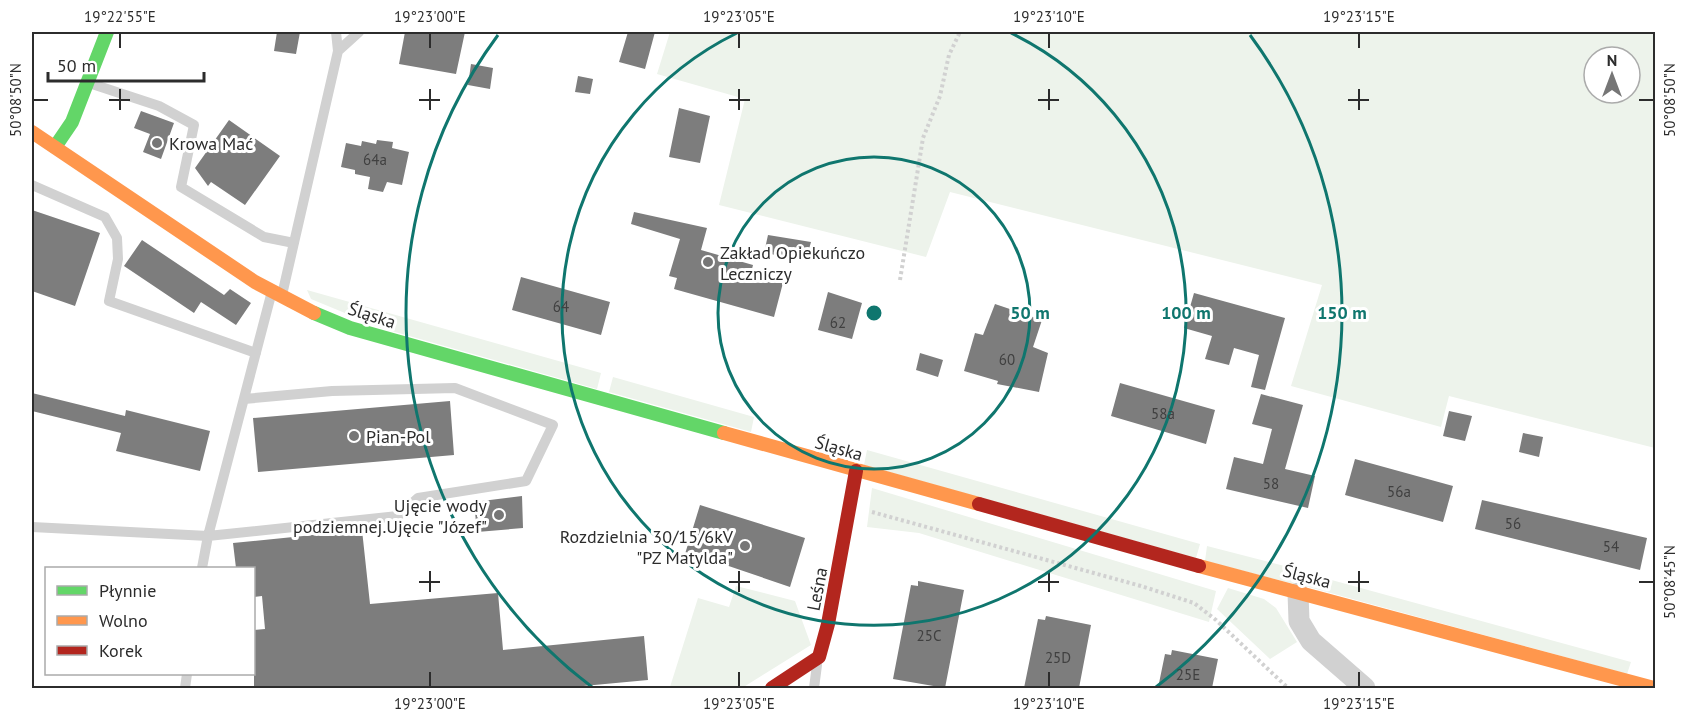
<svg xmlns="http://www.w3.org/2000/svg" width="1687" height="720" viewBox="0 0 1687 720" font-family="'PT Sans',sans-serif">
<rect width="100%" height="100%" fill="#fff"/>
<path fill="#edf3eb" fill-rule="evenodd" d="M670,32H1655V448L1449,396L1441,427L1291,386L1322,285L950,192L926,257L719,205L745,99L657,74ZM1594,57H1630V93H1594Z
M307,290L601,373L597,389L381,328L311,299Z
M613,377L754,417L751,432L609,392Z
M867,450L1200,544L1196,558L864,465Z
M872,488L1216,591L1209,622L919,533L867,527Z
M1207,546L1296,569L1294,584L1205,561Z
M1306,573L1631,662L1627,674L1305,586Z
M736,586L795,601L811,645L742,688H661L670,687L698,598L729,607Z
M1228,588L1264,599L1276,608L1297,642L1270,659L1217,609Z"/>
<path fill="#7d7d7d" d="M277,32H300L296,54L274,51Z
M405,32H465L456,74L399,64Z
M628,32H655L645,69L619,62Z
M471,64L493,68L490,89L468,85Z
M578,76L593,79L590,94L575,92Z
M679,108L710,116L700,163L669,157Z
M141,111L174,123L161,159L143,152L150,134L134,128Z
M229,120L280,156L245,205L211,182L208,186L195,168Z
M377,140L393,142L392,148L409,152L402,185L387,182L383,192L368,189L370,177L355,174V170L341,167L346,143L361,146L362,141L376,144Z
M32,210L100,233L75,306L32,291Z
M634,212L707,228L701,250L753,265L752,269L784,279L774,317L674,289L677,278L669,276L680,239L631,224Z
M768,235L811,242L806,260L764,253Z
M142,240L224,295L230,289L251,303L236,325L201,302L194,313L124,266Z
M521,277L610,302L601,335L512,310Z
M828,292L862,303L852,339L818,330Z
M1194,293L1285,318L1265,390L1251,387L1259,355L1234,348L1229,365L1205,359L1212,336L1184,328Z
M995,304L1042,320L1033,347L1048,353L1039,392L997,384L998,381L964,371L975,333L983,335Z
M920,353L943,360L938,377L916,370Z
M1120,383L1215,410L1206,444L1111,416Z
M32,393L125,416L126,410L210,431L200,471L116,451L121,433L32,411Z
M1261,394L1303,405L1285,469L1315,476L1308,508L1226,489L1234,457L1263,464L1272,429L1252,424Z
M450,401L454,455L258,472L253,418Z
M1449,411L1472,416L1465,441L1443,436Z
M1523,433L1543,437L1539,457L1519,452Z
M1355,459L1453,486L1443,522L1345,495Z
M522,496L523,528L477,532L474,502Z
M1482,500L1647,538L1640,570L1475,529Z
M700,505L805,538L790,587L708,559L707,561L685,554Z
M362,530L370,604L498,593L503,650L644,636L648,680L562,688H254V630L265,629L262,596L254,597V568H236L233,543Z
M918,581L964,590L945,688L893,679L911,585L918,586Z
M1046,616L1091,625L1079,688H1024L1038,619L1045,620Z
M1172,650L1218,659L1212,688H1158L1165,654L1171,655Z"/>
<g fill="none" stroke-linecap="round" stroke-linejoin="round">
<path stroke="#d1d1d1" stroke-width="4" stroke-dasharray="3 3" stroke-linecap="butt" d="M900,280L923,138L940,96L949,55L960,32
M872,512L1141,586L1194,603L1216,620L1288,688"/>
<path stroke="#d1d1d1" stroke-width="10" d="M338,51L359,32
M89,83L159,106L194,125L181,187L264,237L294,243
M32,185L105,217L117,238L118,259L109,301L256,353
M282,295L338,51L336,32
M32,527L208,536L398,516L418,498L526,481L553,425L455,388L332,391L244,399
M202,568L208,536L271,295
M185,688L187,674
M814,688L817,665"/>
<path stroke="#d1d1d1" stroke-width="21" d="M1298,593L1299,621L1311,641L1365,688"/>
<path stroke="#63d668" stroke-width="14" d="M55,147L72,122L107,32
M314,313L350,328L724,433"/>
<path stroke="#ff974d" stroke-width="14" d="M32,132L255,282L314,313
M724,433L979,504
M1199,566L1654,688"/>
<path stroke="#b3261e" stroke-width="14" d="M979,504L1199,566
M772,688L819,657L828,624L856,471"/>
</g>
<path fill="none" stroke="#2c2c2c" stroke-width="2" d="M120,33V48M430,33V48M739,33V48M1049,33V48M1359,33V48M120,89V110M430,89V110M739,89V110M1049,89V110M1359,89V110M33,100H48M109,100H130M419,100H440M729,100H750M1038,100H1059M1348,100H1369M1639,100H1654M430,571V592M739,571V592M1049,571V592M1359,571V592M419,582H440M729,582H750M1038,582H1059M1348,582H1369M1639,582H1654M430,672V687M739,672V687M1049,672V687M1359,672V687"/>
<g fill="none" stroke="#0f766e" stroke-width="3">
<circle cx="874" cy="313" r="156"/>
<path d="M1011 33A312 312 0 1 1 737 33"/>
<path d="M592 687A468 468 0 0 1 498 35M1250 35A468 468 0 0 1 1156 687"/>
</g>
<g fill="#767676" stroke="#fff" stroke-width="2">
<circle cx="157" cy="143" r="6"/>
<circle cx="708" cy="262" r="6"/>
<circle cx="354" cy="436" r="6"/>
<circle cx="499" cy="515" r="6"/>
<circle cx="745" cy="546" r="6"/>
</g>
<g text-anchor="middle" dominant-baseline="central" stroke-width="6" stroke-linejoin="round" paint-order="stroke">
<g font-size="15" fill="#404040">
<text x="375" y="159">64a</text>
<text x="561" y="306">64</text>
<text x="838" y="322">62</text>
<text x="1007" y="359">60</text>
<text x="1163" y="413">58a</text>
<text x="1271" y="483">58</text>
<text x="1399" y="491">56a</text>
<text x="1513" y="523">56</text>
<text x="1611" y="546">54</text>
<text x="929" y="635">25C</text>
<text x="1058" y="657">25D</text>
<text x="1188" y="674">25E</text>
</g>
<g font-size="18" fill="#2c2c2c" stroke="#fff" text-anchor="start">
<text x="169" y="143">Krowa Mać</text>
<text x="720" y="252">Zakład Opiekuńczo<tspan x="720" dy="21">Leczniczy</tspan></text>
<text x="366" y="436">Pian-Pol</text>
<text x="487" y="505" text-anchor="end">Ujęcie wody<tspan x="487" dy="21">podziemnej.Ujęcie "Józef"</tspan></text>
<text x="733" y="536" text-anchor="end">Rozdzielnia 30/15/6kV<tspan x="733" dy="21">"PZ Matylda"</tspan></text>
</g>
<g font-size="18" fill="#2c2c2c" stroke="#fff">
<text transform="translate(372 315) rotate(18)">Śląska</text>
<text transform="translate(839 448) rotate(16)">Śląska</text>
<text transform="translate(1307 576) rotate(15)">Śląska</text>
<text transform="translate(817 589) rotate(-79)">Leśna</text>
</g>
</g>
<circle cx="874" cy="313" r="9" fill="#0f766e" stroke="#fff" stroke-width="3"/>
<g font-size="18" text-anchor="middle" font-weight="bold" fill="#0f766e" stroke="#fff" stroke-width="6" stroke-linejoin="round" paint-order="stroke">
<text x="1030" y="319">50 m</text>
<text x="1186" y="319">100 m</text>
<text x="1342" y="319">150 m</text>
</g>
<rect width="1687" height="720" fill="none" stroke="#ffffff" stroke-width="66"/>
<rect x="45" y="567" width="210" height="108" fill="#ffffff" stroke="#ababab" stroke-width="1.5"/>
<rect x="57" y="586" width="30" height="9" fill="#63d668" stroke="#ababab" stroke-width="1.5"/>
<text x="99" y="597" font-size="18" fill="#2c2c2c">Płynnie</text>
<rect x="57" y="616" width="30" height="9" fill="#ff974d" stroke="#ababab" stroke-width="1.5"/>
<text x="99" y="627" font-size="18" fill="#2c2c2c">Wolno</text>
<rect x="57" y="646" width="30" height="9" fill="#b3261e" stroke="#ababab" stroke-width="1.5"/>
<text x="99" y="657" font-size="18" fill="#2c2c2c">Korek</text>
<g transform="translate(1612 75)"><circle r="28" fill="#ffffff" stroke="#ababab" stroke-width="1.5"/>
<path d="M0-4.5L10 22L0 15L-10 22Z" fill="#767676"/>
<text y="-9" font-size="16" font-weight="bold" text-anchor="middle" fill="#2c2c2c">N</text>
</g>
<path d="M48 72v9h156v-9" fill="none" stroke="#2c2c2c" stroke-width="3"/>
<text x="57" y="72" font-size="18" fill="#2c2c2c" stroke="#ffffff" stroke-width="4.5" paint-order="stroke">50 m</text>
<rect x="33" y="33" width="1621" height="654" fill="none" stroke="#2c2c2c" stroke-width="2"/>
<g font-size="15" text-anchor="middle" fill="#2c2c2c">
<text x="120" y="22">19°22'55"E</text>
<text x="430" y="22">19°23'00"E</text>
<text x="739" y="22">19°23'05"E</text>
<text x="1049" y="22">19°23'10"E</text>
<text x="1359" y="22">19°23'15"E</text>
<text transform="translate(16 100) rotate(-90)" y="5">50°08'50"N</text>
<text transform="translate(1670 100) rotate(-90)" y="5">50°08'50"N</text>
<text transform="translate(1670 582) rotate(-90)" y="5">50°08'45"N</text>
<text x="430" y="709">19°23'00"E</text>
<text x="739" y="709">19°23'05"E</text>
<text x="1049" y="709">19°23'10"E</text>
<text x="1359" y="709">19°23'15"E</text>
</g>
</svg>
